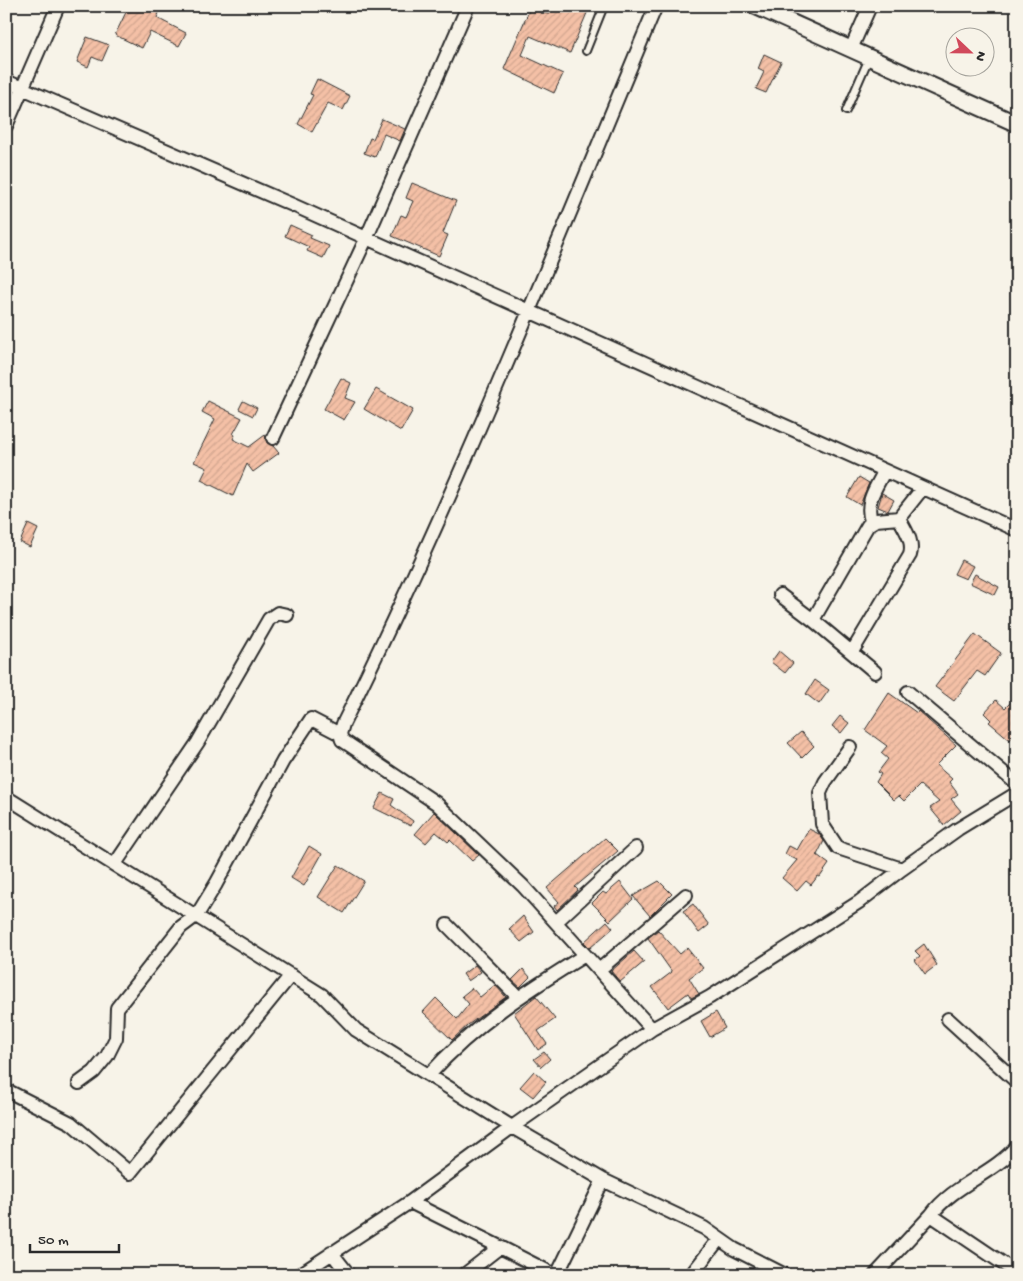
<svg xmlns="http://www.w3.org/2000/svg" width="1023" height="1281" viewBox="0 0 1023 1281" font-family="'Gochi Hand',sans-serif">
<defs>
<pattern id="building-hatch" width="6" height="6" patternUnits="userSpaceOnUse" patternTransform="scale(1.25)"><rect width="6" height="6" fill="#f4c0a6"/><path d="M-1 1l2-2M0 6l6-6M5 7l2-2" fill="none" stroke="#d1a58f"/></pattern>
</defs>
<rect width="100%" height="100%" fill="#f7f3e8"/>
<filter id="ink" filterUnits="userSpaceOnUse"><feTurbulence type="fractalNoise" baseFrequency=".02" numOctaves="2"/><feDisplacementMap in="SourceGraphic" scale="10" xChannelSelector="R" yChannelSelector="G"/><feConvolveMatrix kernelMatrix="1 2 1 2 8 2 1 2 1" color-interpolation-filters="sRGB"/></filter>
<g filter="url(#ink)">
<path fill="url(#building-hatch)" stroke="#2b2b2b" d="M129,6H145L159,13L157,18L186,33L179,46L150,32L142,48L115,35Z
M531,6L537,8L540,13L550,14L553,6H590L570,53L530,36L522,55L563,74L554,93L504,69Z
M87,37L109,45L102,61L92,57L88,67L77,62Z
M764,54L781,62L766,93L756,89L764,72L758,69Z
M317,79L350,96L343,110L328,103L312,132L298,124L313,95L310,94Z
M382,119L405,129L400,141L384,134L375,157L364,153L370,138L373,139Z
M412,183L456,201L443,233L448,235L439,256L392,236L401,215L406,217L413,201L406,198Z
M290,225L312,235L310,238L329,246L323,258L307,251L309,247L285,236Z
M341,378L351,383L345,398L355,402L344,420L324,409Z
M376,389L413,410L401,431L364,409Z
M208,401L242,418L233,434L235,435L233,439L249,447L265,435L267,443L273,446L279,453L253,472L247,464L233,496L201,480L207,468L194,462L215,419L202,412Z
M243,401L257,408L253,416L239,409Z
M859,477L869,483L860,505L847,497Z
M882,493L894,500L888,511L878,507Z
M28,524L38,529L30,547L20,542Z
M961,560L973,566L966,579L954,574Z
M975,574L999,587L995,595L970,583Z
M975,634L1001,653L985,676L977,671L954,701L935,687Z
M779,651L793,663L785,673L771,662Z
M815,680L829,690L819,704L806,694Z
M889,693L917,713L918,711L956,745L936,765L952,779L949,782L958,794L951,799L961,811L944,825L930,808L939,802L920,785L904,801L899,796L894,800L876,782L881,774L878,772L888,759L881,753L887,746L865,730Z
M1017,696V732L1010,740L989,722L991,720L984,713L996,700L1005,708Z
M840,716L849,723L841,733L832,726Z
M801,732L814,746L802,758L788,743Z
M382,793L394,799L391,805L413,821L411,826L374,808Z
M434,812L479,855L472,861L450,840L448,842L436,832L426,843L415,834Z
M809,829L819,834L824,841L817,855L829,864L820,877L818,876L811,885L806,881L797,891L782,878L797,860L785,854L789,846L797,850Z
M605,838L618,851L575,887L578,890L557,910L554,906L559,902L547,888Z
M309,846L322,854L304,886L291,878Z
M338,865L364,881L344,913L318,897Z
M659,881L672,894L650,916L633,896Z
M620,882L633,899L610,921L592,903L603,892L606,894Z
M693,904L709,925L699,933L683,911Z
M523,916L534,932L521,942L509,929Z
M607,921L613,928L590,948L584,942Z
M658,930L680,954L687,948L703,968L689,978L699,994L691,998L688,993L668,1008L652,987L672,972L648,938Z
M924,944L937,965L925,974L915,960L920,956L915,951Z
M634,951L644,962L620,982L611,971Z
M475,965L481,972L468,981L463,974Z
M523,969L530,977L520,987L512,980Z
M495,985L506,997L468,1025L452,1040L423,1012L436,998L457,1019L469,1004L462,996L472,988L480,997Z
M536,996L555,1019L538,1031L547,1044L538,1050L514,1013Z
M716,1012L725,1028L710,1037L701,1021Z
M544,1052L550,1059L541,1067L534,1059Z
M534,1071L546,1082L533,1097L520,1087Z"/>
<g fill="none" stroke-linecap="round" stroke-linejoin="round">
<g stroke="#2b2b2b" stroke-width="10">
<path id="service" d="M542,8V6
M586,51L604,6
M846,111L869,58"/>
</g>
<g stroke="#2b2b2b" stroke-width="16">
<path id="minor" d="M851,49L870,6
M6,81L295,206L1017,530
M6,126L58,6
M273,438L366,239L468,6
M871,521C865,502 875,489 884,472
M780,595L813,620
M852,652L910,555C914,541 905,530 899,518
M875,672L813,620L868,525L876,520L899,518L922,489
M908,692L1017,784
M850,747L825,782L820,793L822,824L838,848L902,869
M6,797L322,995L356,1030L512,1127L603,1180L704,1228L734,1249L785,1275
M115,864L198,742L269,619L278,613L287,615
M556,922L636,848
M447,925L517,996
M599,970L686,895
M948,1019L1017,1082
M652,1029L523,886L436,803L342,740L340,734L343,724C459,490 555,247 656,6
M429,1075C476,1023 527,991 585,955
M79,1083L94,1072L107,1056L116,1038L117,1008L181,927L197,915L216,884L283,761L311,719L340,734
M6,1090L71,1123L130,1173L291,975
M410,1202L500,1247L464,1275
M931,1215C954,1184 992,1175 1017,1146
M500,1247L555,1275
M331,1252L349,1275
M299,1275L410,1202L512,1127L652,1029L710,997L859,902L902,869L958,829L1017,793
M557,1275L603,1180
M691,1275L719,1239
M875,1275L931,1215L1017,1273"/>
</g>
<g stroke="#2b2b2b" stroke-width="19">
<path id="tertiary" d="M755,6L1017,124"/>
</g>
<use href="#service" stroke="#f7f3e8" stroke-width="6"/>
<use href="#minor" stroke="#f7f3e8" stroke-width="12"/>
<use href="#tertiary" stroke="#f7f3e8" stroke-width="15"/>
</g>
</g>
<rect width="1023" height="1281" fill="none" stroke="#f7f3e8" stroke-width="25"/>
<rect x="12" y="12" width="998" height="1256" fill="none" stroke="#2b2b2b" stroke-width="2" filter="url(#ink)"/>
<g transform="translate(970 52) rotate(112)"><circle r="24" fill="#f7f3e8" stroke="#a5a39c"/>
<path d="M0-4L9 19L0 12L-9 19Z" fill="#d1495b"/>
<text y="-8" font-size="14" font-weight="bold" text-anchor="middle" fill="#2b2b2b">N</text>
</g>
<path d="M30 1244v8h89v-8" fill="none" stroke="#2b2b2b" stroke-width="2.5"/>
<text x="38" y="1244" font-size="15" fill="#2b2b2b" stroke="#f7f3e8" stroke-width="4" paint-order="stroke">50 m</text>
</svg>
